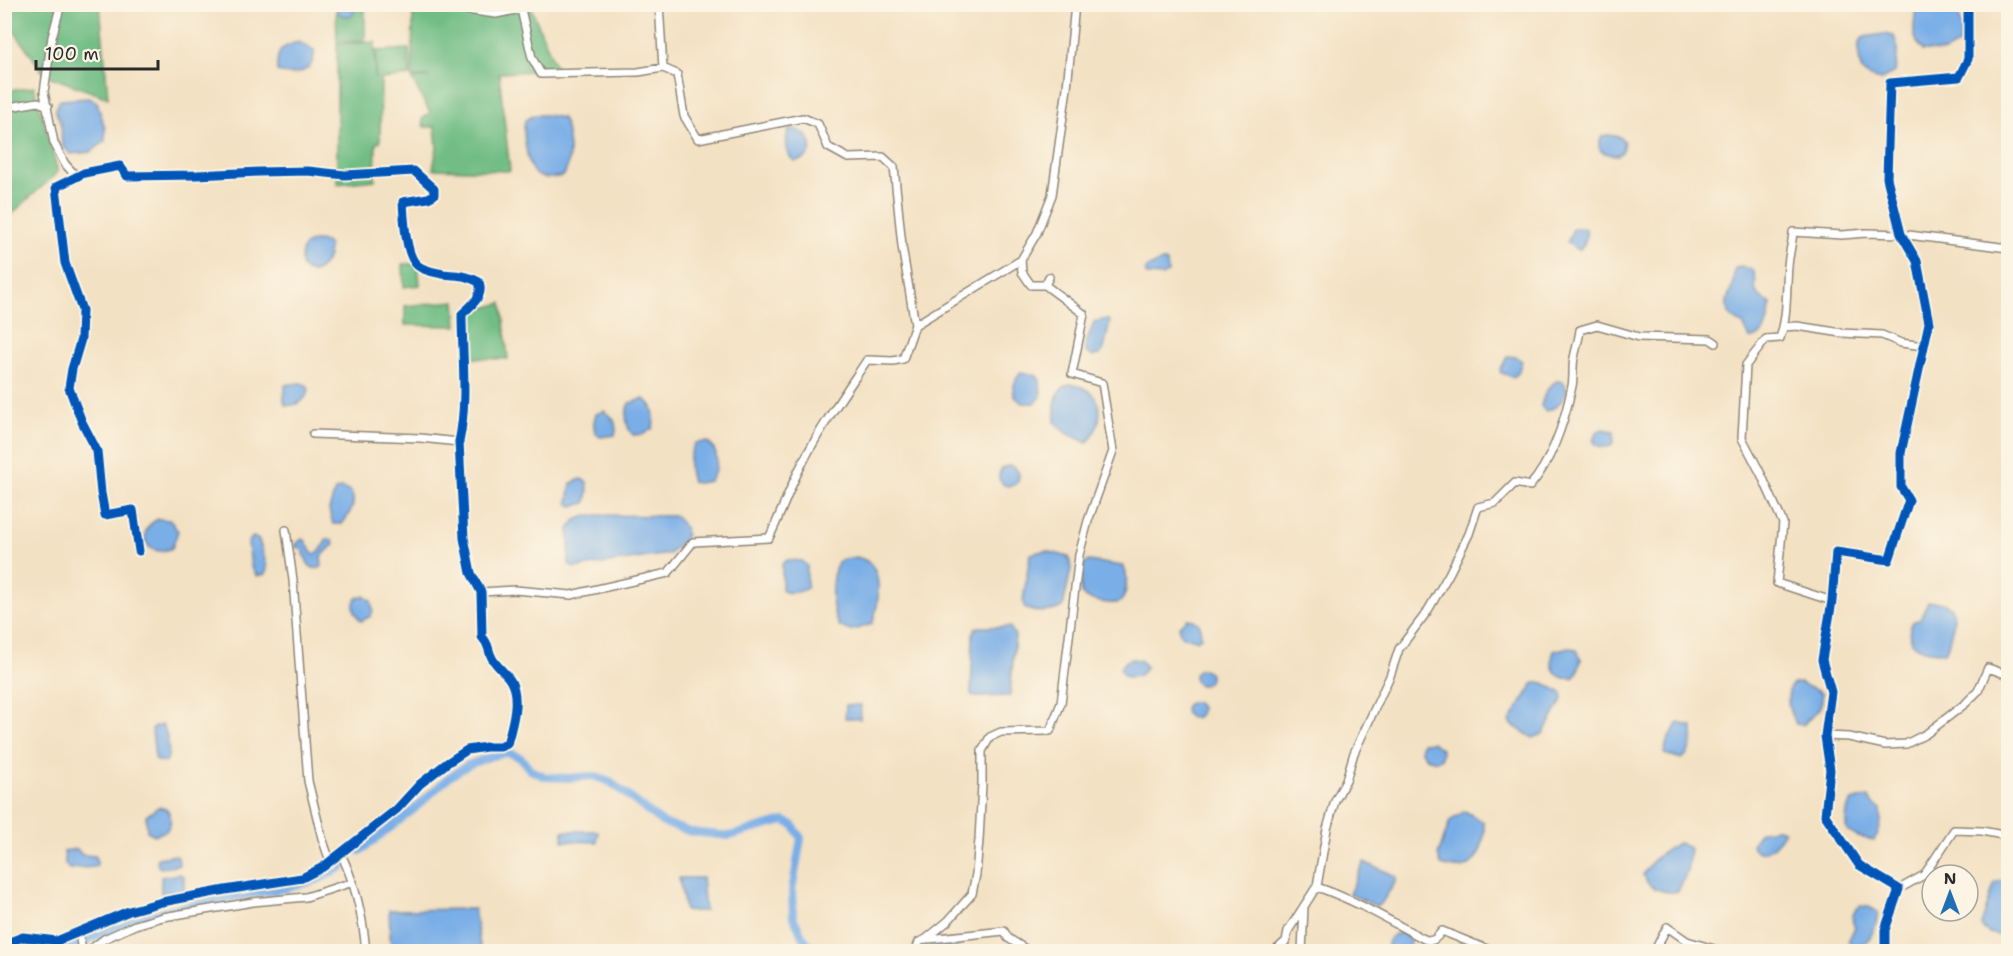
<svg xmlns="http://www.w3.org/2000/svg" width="2013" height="956" viewBox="0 0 2013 956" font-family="'Shantell Sans',sans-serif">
<rect width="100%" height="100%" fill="#fcf5e5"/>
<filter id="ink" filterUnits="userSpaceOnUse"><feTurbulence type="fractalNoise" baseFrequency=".0167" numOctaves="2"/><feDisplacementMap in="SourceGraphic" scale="12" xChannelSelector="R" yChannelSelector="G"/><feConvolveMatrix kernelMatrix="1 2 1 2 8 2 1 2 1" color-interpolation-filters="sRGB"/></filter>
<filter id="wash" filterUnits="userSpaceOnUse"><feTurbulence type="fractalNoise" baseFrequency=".008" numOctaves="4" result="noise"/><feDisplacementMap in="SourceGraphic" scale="24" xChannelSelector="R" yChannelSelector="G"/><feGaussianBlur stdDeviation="1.35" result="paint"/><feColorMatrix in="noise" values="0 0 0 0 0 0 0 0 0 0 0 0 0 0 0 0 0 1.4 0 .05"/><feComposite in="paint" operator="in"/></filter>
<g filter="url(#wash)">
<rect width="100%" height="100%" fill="#f3e1c3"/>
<path fill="#71bd85" stroke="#4e7458" stroke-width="1.5" d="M4,5H100L108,98L45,75L5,18Z
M365,5V41L337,42L336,6Z
M413,5H530L557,70L499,73L510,171L433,169L437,147L435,127H424L422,119L430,113L412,79L430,77H412Z
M375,42V79L376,51L409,49L410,76L381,79L380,142L376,143L375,180L337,184V44Z
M34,87L58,172L5,220L4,91Z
M403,264H418L420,285L404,287Z
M455,301L457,326L405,325V306Z
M502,303L508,359L467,358V313Z"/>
<path fill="#79aee7" stroke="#526c89" stroke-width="1.5" d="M336,5H355L354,13L351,16H344L338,13Z
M1916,5H1956L1962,31L1959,44L1945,52L1923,51C1909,35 1915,24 1916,5Z
M1884,34L1894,36C1899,48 1897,59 1895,71L1882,80C1856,76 1859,64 1859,42L1864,37Z
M299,42L314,50C316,71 294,79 277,71C276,52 280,46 299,42Z
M90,98L97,102L105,128V141L91,152L71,154C57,143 63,141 61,126C60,121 57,115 55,110L60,100Z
M535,115H547L562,118C569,132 573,163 563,176C535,182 530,175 526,148C524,138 523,130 525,120Z
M793,129C817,133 817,161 794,161C786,155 785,141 788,131Z
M1608,135L1620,137L1624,141L1622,152L1618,155C1603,154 1594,152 1602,136Z
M1582,228L1586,229C1587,238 1586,243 1579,250L1567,243L1573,229Z
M314,241L326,242L329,246C329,258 325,267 314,272L306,271L301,266C301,252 300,245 314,241Z
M1162,261L1167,263L1168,272L1162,276L1147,275L1145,272L1147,268Z
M1741,267L1752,269C1763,287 1743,287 1771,304C1767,319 1769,337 1750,339L1743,324C1731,321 1724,309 1728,297C1729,292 1733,288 1733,283C1734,277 1733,273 1735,268Z
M1107,319L1110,321L1104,349L1100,355L1092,356L1086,352V343L1094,322Z
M1507,356L1516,357L1522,361L1518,373L1514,377L1501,373L1500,371Z
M1020,373L1036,375L1040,380L1041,397L1035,403H1022L1014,396C1013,387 1014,381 1020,373Z
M1557,381L1564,382L1567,390C1562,402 1558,408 1545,411L1541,406C1544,394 1547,387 1557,381Z
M300,383L307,385L309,390C305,401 298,407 285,405C282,399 286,392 285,385Z
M1071,384C1079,386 1087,388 1093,394C1106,408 1098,432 1087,443L1063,431L1055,422C1054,408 1054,387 1071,384Z
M643,399C655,404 655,417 653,428L644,434L633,435C625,427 625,413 629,403Z
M604,411C613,416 618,424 615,435L600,437C592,431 593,422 596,414Z
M1603,429L1614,431V442L1611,446C1603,448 1597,448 1593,440L1596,432Z
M707,442C720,450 719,470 709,481L698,483L692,482C687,469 689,455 695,443Z
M999 476a10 10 0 1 1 20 0a10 10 0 1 1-20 0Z
M581,479L587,482L588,490L586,503L572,506L568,503L571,483Z
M342,488L351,492C357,504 350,513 342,524H333L329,510L335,490Z
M589,515L676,516L685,528L686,538L669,554L574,568L569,564V529L576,520Z
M158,519L170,520L178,531L172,548C146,560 134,531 158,519Z
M253,537L259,540L267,567L266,574L257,576L251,567L248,542Z
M302,539L305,540L312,553L315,554L321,550L327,539L333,541L334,544L321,557L322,566L320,568C307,571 306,557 302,549L296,547V544Z
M1047,551L1069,557L1071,569L1063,607C1051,612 1037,614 1025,608L1023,601L1030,555L1036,552Z
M857,557C863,559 869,561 873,567C882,582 878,609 872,624L850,631L839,626C830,609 829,579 838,562L843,559Z
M787,560L802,561L807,566V588C800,593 793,593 785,592L782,589V564Z
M1088,561L1123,566C1128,573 1128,598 1119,602C1113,605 1085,601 1082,594C1079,587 1083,573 1083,565Z
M364,596L371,601L373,610L371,616L361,621C355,614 350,604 358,597Z
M1928,602C1952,600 1958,611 1951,633C1949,640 1949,646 1945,652C1924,652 1902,648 1912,622L1920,619Z
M1187,619L1194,620L1200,625L1201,637L1196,640L1182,636L1179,631V626Z
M980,627H1010L1015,636L1010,696L975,697L971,694L973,633L976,628Z
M1569,647L1577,650L1581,659L1578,672L1573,678C1556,681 1548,666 1554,651Z
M1130,659L1140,660L1146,667C1142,676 1134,679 1124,676L1120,668L1126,661Z
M1194 677a8 8 0 1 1 16 0a8 8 0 1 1-16 0Z
M1538,682L1544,683L1562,693L1563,699L1543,734L1533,738L1512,725L1510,721L1533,684Z
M1800,683L1822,693C1824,711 1813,713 1803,725L1796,724C1789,713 1786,700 1790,687L1794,684Z
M1185 710a8 8 0 1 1 16 0a8 8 0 1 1-16 0Z
M846,705H861L860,719L845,718Z
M1678,723L1693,727C1693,738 1692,752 1682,759L1664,754L1667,741Z
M162,725C168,733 171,754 166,762L157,761L155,759L152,730L154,727Z
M1432,742L1442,750L1441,758L1437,761L1426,758L1420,750L1422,743Z
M1862,798H1869L1872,803L1881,809C1882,820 1880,832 1874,840L1858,837L1847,831C1845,824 1846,806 1852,801C1854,800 1860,799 1862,798Z
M158,807L167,809C172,817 172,823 166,831L154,835L147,831L146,816Z
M1465,811L1483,822C1486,836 1481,861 1465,867C1458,870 1449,867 1441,865L1438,855L1450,821Z
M1778,829L1784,831C1781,842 1759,863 1752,845C1759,828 1760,831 1778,829Z
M563,831H598L597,842L563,841Z
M1678,843L1686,845L1690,849L1687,872L1678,891C1664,894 1648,889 1643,875C1654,856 1661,854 1678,843Z
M77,849L82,855L96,856L97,865L94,867L69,869L65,864L64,851Z
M175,855L178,857L179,865L160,868L158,866L157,859L158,858Z
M1364,862L1396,876V881L1381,904L1376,906L1349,894Z
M180,874L184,877V889L181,891L161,893V877Z
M679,878H702L705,911H685Z
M2000,881H2008V937L1989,933L1982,928L1981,925L1993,888L1995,883Z
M1860,906L1869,907L1878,912C1876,929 1868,953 1848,942L1855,927C1850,919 1852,912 1860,906Z
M474,909L481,951H391L389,910Z
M1400,933L1411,938L1408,951H1387C1386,941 1389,935 1400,933Z
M942,941L955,944L960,951L927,952L931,945Z"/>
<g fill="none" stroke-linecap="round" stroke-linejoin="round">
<path stroke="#79aee7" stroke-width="8" d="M360,851L413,810L449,777L468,765L489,757L508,752L521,758L530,770L546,777L567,778L593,776L610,782L663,823L691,832L729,836L784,821L793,825L801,838L792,891L793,917L803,937L816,952
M56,952L84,943L93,937L115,927L163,911L238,896L284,889L317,880L342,867"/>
</g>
</g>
<g filter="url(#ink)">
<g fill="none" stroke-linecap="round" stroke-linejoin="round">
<g stroke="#8f8677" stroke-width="10">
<path id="street" d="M61,4L52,37L44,92L54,143L65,164L77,177
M421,4L496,14L521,9L532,58L541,74L638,72L663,68L659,4
M663,68L677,74L684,116L698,139L803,118L818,124L828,147L848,158L883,157L894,167L902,246L915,325
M4,108L38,102L48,106
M1021,260L1022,272L1031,285H1045L1049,277
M1784,327L1797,326L1842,333L1882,335L1901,343L1924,346
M313,434L420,438L459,442
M286,530L293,580L308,781L322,838L330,861
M481,592L515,590L571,595L668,573L693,542L769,538C780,516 788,492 799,470C818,431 843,396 867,360L893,361L903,359L915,325L1021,260L1037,233L1052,195L1067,88L1075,4
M1832,601L1777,583L1783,523L1761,474L1742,438L1746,365L1766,339L1780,338C1788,315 1786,289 1788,266C1789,254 1792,244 1793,232L1842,235L1866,233L1901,234L2008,248
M1825,736L1849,737L1885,745L1906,744L1926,734L1966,703L1978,691L1988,668L2008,675
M340,852C356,884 363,916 366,952
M1317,887C1355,900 1388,920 1424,939C1434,943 1436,938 1442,931L1494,952
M1899,889L1924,875L1954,830L1982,831L2008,836
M79,932L82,952
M929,939L1004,931L1008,938L1030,952
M4,944L23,937L57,941L129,911L162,902L225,890L302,878L323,867L397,809L420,784L447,763L467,750L486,747H500L507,744C512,726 521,697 510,680C505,672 496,666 492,658C487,649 490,645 482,637L481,592L471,573L464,538L459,442C468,400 462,356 462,314C472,305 484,296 479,282C464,274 459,276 443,274C434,272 424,271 417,265C405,255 404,217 403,202L428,198L434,195V189L414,171L345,175L308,171L259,172L197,175L127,176L120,166L84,173L56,187L65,263L82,310L81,339L72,369L69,388L82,422L97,451L101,493L105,515L133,510L139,551
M87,952L104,939L135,925L163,917L253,902L306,897L353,882
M915,952L919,942L926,939L948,921L972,894L976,874L979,840L982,784V751L990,737L1001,732L1050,731L1061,703L1079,555L1088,521L1113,451L1102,383L1072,374L1084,314L1045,285
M1274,952L1286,941L1288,931L1317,886L1327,829L1335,801L1346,780L1354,753L1390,676L1399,649L1427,612L1449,574L1469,534L1478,507L1495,503L1515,483L1530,486C1553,459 1565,420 1572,386C1574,377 1572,367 1574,358C1576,348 1579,339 1580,330L1597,325L1639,337L1710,339L1716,343
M1302,952L1304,906
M1654,952L1667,927L1687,941L1724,952
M1885,952V930L1899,889L1859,865L1825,815L1830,770L1825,736L1831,692L1822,660L1832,601L1836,552L1889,560L1909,500L1901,487V453L1929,323L1917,261L1901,234L1887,178L1890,83L1959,77L1968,59V4"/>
</g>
<use href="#street" stroke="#fff" stroke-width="7"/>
<g stroke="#fcf5e5" stroke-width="13">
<path id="cycleway" d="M4,944L23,937L57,941L129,911L162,902L225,890L302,878L323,867L397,809L420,784L447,763L467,750L486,747H500L507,744C512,726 521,697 510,680C505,672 496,666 492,658C487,649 490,645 482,637L481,592L471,573L464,538L459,442C468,400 462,356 462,314C472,305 484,296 479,282C464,274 459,276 443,274C434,272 424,271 417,265C405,255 404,217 403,202L428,198L434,195V189L414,171L345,175L308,171L259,172L197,175L127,176L120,166L84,173L56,187L65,263L82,310L81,339L72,369L69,388L82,422L97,451L101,493L105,515L133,510L139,551
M1885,952V930L1899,889L1859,865L1825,815L1830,770L1825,736L1831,692L1822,660L1832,601L1836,552L1889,560L1909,500L1901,487V453L1929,323L1917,261L1901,234L1887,178L1890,83L1959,77L1968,59V4"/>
</g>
<use href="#cycleway" stroke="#0057b8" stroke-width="9"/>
</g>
</g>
<rect width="2013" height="956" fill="none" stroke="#fcf5e5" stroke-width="24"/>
<g transform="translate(1950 893)"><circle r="28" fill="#fcf5e5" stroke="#a8a49b" stroke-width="1.5"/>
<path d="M0-4.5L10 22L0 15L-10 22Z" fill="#1f6fb2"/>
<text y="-9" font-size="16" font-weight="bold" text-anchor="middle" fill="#2b2b2b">N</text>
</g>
<path d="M36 60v9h122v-9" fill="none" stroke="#2b2b2b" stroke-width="3"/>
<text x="45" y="60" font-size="18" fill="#2b2b2b" stroke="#fcf5e5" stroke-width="4.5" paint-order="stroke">100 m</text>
</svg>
